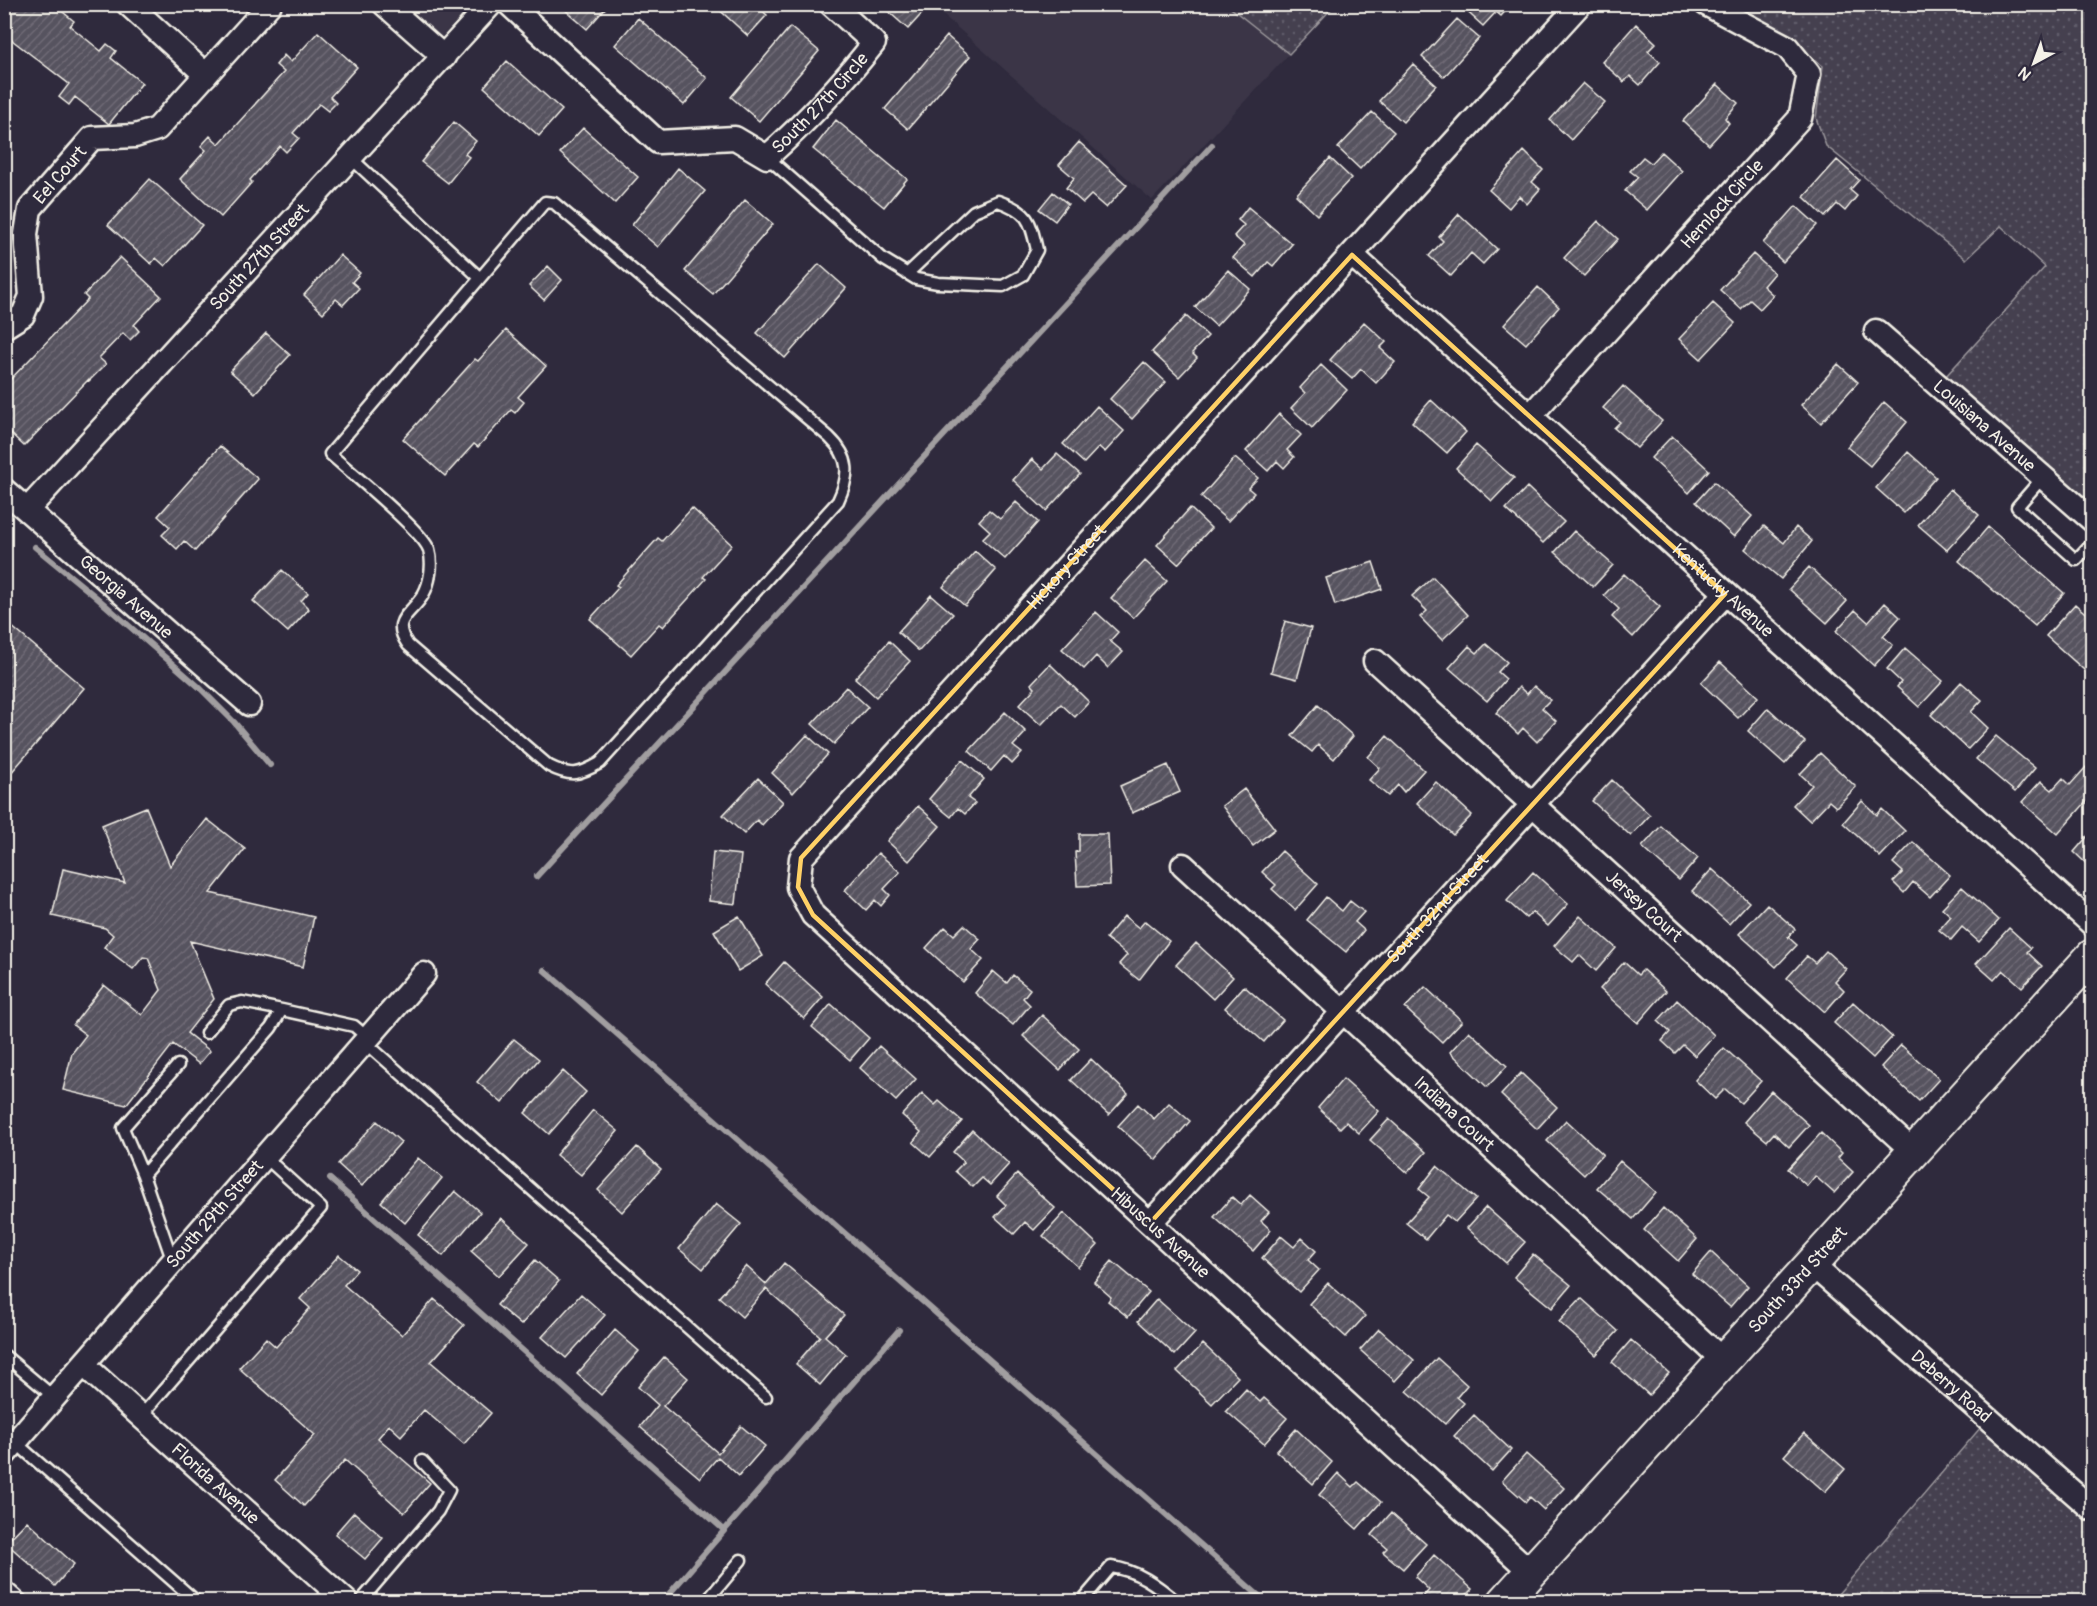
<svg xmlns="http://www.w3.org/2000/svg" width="2097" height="1606" viewBox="0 0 2097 1606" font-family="Pangolin,sans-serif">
<defs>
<pattern id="grass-dots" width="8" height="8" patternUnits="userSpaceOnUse" patternTransform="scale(1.5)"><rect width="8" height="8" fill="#454050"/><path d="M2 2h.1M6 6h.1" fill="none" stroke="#605c69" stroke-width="1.8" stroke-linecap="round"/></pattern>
<pattern id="building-hatch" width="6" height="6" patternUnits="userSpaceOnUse" patternTransform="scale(1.5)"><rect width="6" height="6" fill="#56525f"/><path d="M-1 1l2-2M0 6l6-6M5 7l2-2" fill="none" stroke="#6f6b76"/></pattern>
</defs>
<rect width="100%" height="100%" fill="#2f2a3d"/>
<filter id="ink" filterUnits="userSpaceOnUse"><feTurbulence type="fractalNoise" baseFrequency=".0167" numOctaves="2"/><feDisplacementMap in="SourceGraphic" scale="12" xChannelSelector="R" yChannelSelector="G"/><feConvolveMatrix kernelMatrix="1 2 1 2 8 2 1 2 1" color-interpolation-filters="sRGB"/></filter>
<g filter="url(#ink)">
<path fill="#3b3647" d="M402,5H472L440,38Z
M932,5H1227L1289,54L1152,200Z"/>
<path fill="url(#grass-dots)" stroke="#9c989c" stroke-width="1.5" d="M1227,5H1335L1289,54Z
M1731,5H2092V504L1946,376L2045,267L2001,226L1966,259L1826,146L1816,118L1823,66L1810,56L1793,37Z
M1981,1427L2092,1524V1601H1832Z"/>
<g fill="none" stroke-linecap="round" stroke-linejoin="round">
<path stroke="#a19ea0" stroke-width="6" d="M4,522L5,523
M35,547L96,597L199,687L234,722L270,765
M536,877L1212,145
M544,970L1266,1602
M330,1179L724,1530
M662,1602L899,1330"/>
</g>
<path fill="url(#building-hatch)" stroke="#f4f1e8" stroke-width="1.5" d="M4,4H53L74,21L70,26L101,51L107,44L116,51L111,58L142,83L109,124L75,97L69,105L59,97L69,84L4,34Z
M564,4H609L587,29L562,7Z
M713,4H755L767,15L748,36Z
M880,4H925L928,7L908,29Z
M1465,4H1512L1501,16L1496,12L1483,26L1462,7Z
M638,18L707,78L684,105L615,45Z
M1457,19L1479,38L1444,77L1422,57Z
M1636,24L1656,43L1648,51L1660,62L1640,85L1630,76L1624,82L1602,62Z
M790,27L819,51L759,121L731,97Z
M318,32L357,67L330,97L336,103L328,111L319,104L293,133L299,138L286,152L280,146L250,180L252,182L221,217L180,179L206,150L201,146L210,136L219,144L284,72L276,65L284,55L291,62Z
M947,36L970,56L908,129L885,109Z
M507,61L562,110L539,136L484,87Z
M1413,64L1436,85L1403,122L1379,101Z
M1583,83L1605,102L1571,140L1550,120Z
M1717,84L1738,103L1725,118L1729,123L1709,145L1683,121Z
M1372,112L1394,132L1360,169L1338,148Z
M836,120L907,179L884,207L813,149Z
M454,122L476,141L465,154L469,157L448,183L421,162Z
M583,128L638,177L615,203L560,153Z
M1079,142L1127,185L1106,208L1091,195L1083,203L1066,188L1074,178L1059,165Z
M1524,151L1543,170L1532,182L1540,189L1527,204L1519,196L1509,208L1489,190Z
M1661,152L1682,171L1647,210L1625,191L1638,177L1630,171L1643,157L1651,163Z
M1330,158L1351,178L1317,215L1296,195Z
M1837,160L1859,180L1850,190L1857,196L1845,211L1837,204L1825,217L1804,197Z
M678,168L705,191L658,247L632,225Z
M150,179L202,225L165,266L156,258L151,264L108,225Z
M1053,192L1068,204L1055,221L1039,209Z
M745,200L773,224L713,294L685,271Z
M1796,206L1817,225L1783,262L1763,243Z
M1248,207L1292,244L1273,266L1268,262L1255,277L1233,258L1244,245L1234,236L1244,225L1238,220Z
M1459,214L1497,249L1483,264L1471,253L1451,276L1429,256L1443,241L1439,237Z
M1598,221L1618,239L1584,276L1564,258Z
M1753,254L1774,273L1763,286L1773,295L1760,309L1750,300L1741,309L1720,290Z
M340,255L360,273L352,282L359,288L343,305L336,299L323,313L304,295Z
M120,257L161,296L134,325L139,331L130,340L123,333L99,358L106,364L89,381L88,380L24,446L4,427V386L88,299L84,295Z
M819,264L846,288L785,358L757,333Z
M548,266L562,280L544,300L529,286Z
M1228,270L1250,289L1216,326L1195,307Z
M1538,287L1559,307L1526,344L1504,325Z
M1713,303L1735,323L1701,359L1679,339Z
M1186,316L1208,336L1192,353L1197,358L1179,377L1152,352Z
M1364,322L1386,342L1380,348L1395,362L1376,383L1361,369L1352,379L1330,360Z
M506,330L546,366L518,397L524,402L515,413L511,410L478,447L474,444L445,476L403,439L475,359L478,361Z
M266,333L290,355L255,393L230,371Z
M1144,362L1166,382L1132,419L1110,399Z
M1838,364L1858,382L1821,423L1801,405Z
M1321,365L1347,390L1312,428L1291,408L1305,393L1300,388Z
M1623,386L1662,421L1637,448L1614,428L1620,422L1603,408Z
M1431,400L1466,432L1447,453L1412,422Z
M1884,402L1907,422L1870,466L1847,447Z
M1097,406L1124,431L1105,452L1099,447L1084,463L1063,444Z
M1279,414L1301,435L1287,450L1294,457L1284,468L1277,461L1268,471L1246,451Z
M1672,436L1709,470L1689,493L1651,458Z
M1476,445L1514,478L1492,501L1456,468Z
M220,446L258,479L195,551L184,541L177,549L162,535L170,527L158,516Z
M1908,452L1936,477L1904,513L1876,488Z
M1057,454L1080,474L1046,511L1013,480L1032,459L1043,469Z
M1235,458L1258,478L1248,488L1254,493L1228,521L1201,497Z
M1714,482L1752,516L1734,537L1696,502Z
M1527,487L1564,522L1543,543L1506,509Z
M1950,489L1979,515L1947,550L1918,525Z
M1016,502L1038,522L1005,559L982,539L990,531L979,521L989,510L1000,519Z
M692,508L732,545L703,577L706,579L663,627L659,624L631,655L590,619L619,587L616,585L658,538L662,541Z
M1190,508L1211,528L1178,564L1157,545Z
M1764,526L1784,543L1796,527L1812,541L1781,579L1745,549Z
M1988,527L2064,593L2035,626L1959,561Z
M1574,531L1613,565L1593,587L1555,552Z
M975,551L996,570L965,606L943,587Z
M1145,561L1167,581L1133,618L1111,598Z
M1373,562L1382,589L1335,605L1326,578Z
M1809,567L1847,601L1827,623L1789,589Z
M282,570L308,593L301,601L309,609L288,632L253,601Z
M1624,574L1660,607L1633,637L1612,617L1619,609L1604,595Z
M1433,577L1468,615L1442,640L1420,617L1427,611L1412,596Z
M931,595L953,614L919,651L898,632Z
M1885,603L1900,617L1883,636L1893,645L1874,666L1836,631L1855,610L1868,622Z
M2075,604L2092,619V677L2046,636Z
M1096,612L1118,632L1110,641L1123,652L1108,668L1096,656L1084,669L1062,649Z
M4,620L84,688L4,781Z
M1285,621L1311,628L1297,679L1271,672Z
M889,641L910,661L876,697L855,678Z
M1486,644L1507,662L1498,672L1506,679L1487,701L1449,668L1469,646L1477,653Z
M1905,648L1943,681L1919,707L1897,687L1901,682L1887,669Z
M1720,662L1758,697L1738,718L1701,683Z
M1050,664L1089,702L1075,717L1061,704L1041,725L1019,705L1035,688L1031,684Z
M1961,682L1982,700L1971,712L1988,728L1968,749L1931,715Z
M1534,686L1550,700L1542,708L1556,721L1537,742L1523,728L1518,734L1496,713L1519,687L1527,694Z
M846,687L868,707L834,744L812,724Z
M1318,705L1353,736L1334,759L1318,745L1312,752L1292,736Z
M1768,708L1805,742L1785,764L1748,731Z
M1005,712L1026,732L1013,746L1022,753L1012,764L1004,756L991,771L969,751Z
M807,735L828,754L793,793L772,773Z
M1387,736L1424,770L1404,792L1398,785L1388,796L1369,780L1380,768L1368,757Z
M1996,736L2035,768L2015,792L1976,759Z
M1820,753L1856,787L1836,807L1829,801L1810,821L1793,805L1812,785L1800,774Z
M962,760L984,779L968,798L975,803L965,814L958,808L951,817L929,799Z
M1168,765L1180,792L1132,813L1120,786Z
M2086,767L2092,773V800L2088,804L2086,802L2058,834L2022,802L2041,781L2052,790L2063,778L2070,785Z
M758,778L783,802L762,825L757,820L744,834L723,815Z
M1612,780L1650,815L1631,836L1592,801Z
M1436,782L1472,815L1453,835L1417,803Z
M1244,789L1275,829L1253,846L1222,806Z
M1862,801L1877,815L1882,809L1905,831L1880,857L1843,823Z
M918,806L940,826L909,861L887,841Z
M146,807L170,866L207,819L245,849L210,893L314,917L303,967L190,941L214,999L187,1033L210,1051L199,1064L173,1044L126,1105L63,1090L72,1053L86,1035L73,1025L104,985L142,1015L161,990L148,958L143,957L133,969L104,947L113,935L105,928L52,916L63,869L125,883L102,825Z
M1661,826L1698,858L1679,880L1642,847Z
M2092,831V869L2074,852Z
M1079,834H1108L1110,885L1077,886L1075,852L1079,851Z
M1913,842L1950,875L1930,897L1913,882L1904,893L1893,882L1903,872L1893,863Z
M1282,851L1318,884L1295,910L1272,889L1276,885L1262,872Z
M713,852L741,855L736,904L709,901Z
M878,853L900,872L884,889L890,895L881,906L875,900L866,910L845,890Z
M1712,869L1749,902L1729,924L1692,891Z
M1533,872L1568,904L1548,926L1532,912L1526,918L1507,901Z
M1962,887L1999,920L1979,942L1962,927L1951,940L1939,930L1951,916L1942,908Z
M1326,897L1342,911L1350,901L1364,912L1355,922L1364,930L1346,952L1307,920Z
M1767,904L1795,929L1788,937L1797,945L1776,967L1739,934Z
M739,916L763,956L738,971L714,931Z
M1124,916L1139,928L1145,921L1169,941L1139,980L1119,964L1127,955L1106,938Z
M1580,916L1616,948L1596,971L1579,955L1573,962L1554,946Z
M964,925L980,939L971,949L983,960L963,982L926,948L945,927L954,935Z
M2009,928L2031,948L2027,952L2042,966L2022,987L2003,970L1994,980L1976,964Z
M1196,943L1233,977L1213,999L1176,965Z
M1826,951L1846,969L1835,981L1844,990L1825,1012L1787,978L1807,956L1815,963Z
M784,962L823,997L804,1019L765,984Z
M1624,962L1638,975L1643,970L1666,991L1638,1023L1600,989Z
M993,971L1007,983L1013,975L1030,989L1023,998L1030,1005L1013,1025L975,993Z
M1244,986L1283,1020L1264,1042L1225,1008Z
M1425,987L1462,1021L1442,1042L1405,1008Z
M1677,1000L1714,1035L1695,1056L1683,1045L1675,1053L1662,1041L1670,1032L1658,1021Z
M1853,1002L1892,1037L1873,1058L1834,1023Z
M831,1004L869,1038L850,1060L812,1027Z
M1042,1015L1079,1049L1060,1070L1023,1036Z
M1469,1031L1507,1066L1487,1087L1450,1052Z
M514,1039L539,1059L502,1103L477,1082Z
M1901,1045L1939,1079L1919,1101L1881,1067Z
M879,1046L916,1079L896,1101L860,1068Z
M1724,1048L1761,1081L1741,1103L1725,1089L1715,1099L1695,1080Z
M1091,1059L1128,1094L1109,1115L1071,1080Z
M563,1071L586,1092L549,1134L525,1113Z
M1521,1073L1557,1107L1537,1129L1501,1095Z
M1343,1079L1379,1111L1359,1133L1346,1122L1340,1128L1318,1108Z
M1771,1091L1809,1125L1789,1147L1774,1133L1767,1141L1744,1122Z
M922,1093L935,1105L939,1101L962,1121L930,1157L913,1142L921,1132L902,1115Z
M1169,1103L1190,1121L1156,1160L1118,1126L1138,1104L1154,1119Z
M593,1110L618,1131L581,1175L556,1155Z
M1389,1119L1426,1152L1407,1173L1370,1140Z
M1566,1120L1603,1154L1584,1175L1547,1141Z
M377,1121L401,1142L362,1186L338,1164Z
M972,1130L1009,1164L990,1185L982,1178L973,1187L955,1171L964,1162L953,1152Z
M1821,1133L1842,1153L1838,1158L1853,1172L1834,1193L1815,1176L1807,1186L1788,1169Z
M637,1147L661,1169L622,1212L598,1190Z
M418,1158L442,1178L405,1223L381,1202Z
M1620,1161L1656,1192L1633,1219L1597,1188Z
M1437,1166L1476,1199L1455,1222L1446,1215L1426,1239L1406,1223L1429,1197L1419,1189Z
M1017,1174L1055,1208L1034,1230L1025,1222L1014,1234L995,1217L1006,1205L997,1196Z
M455,1191L480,1212L443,1256L418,1235Z
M1250,1195L1269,1212L1261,1221L1271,1230L1253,1251L1214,1217L1232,1197L1241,1205Z
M716,1204L741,1224L703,1269L679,1249Z
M1486,1207L1525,1242L1506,1263L1467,1228Z
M1663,1208L1697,1239L1678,1261L1644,1230Z
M1064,1213L1098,1245L1078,1267L1043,1236Z
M501,1218L529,1243L499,1276L471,1251Z
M1281,1236L1294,1247L1302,1238L1316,1251L1308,1260L1319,1270L1299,1292L1262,1258Z
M1711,1252L1748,1286L1730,1307L1692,1274Z
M1533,1254L1571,1285L1552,1308L1514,1277Z
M339,1255L357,1270L344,1285L402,1335L434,1299L464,1325L431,1362L491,1413L464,1444L424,1410L401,1436L389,1425L378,1438L430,1483L404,1513L345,1460L304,1506L275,1480L315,1435L239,1368L266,1338L276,1347L310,1308L300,1299Z
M535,1260L559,1281L521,1325L497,1305Z
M1112,1261L1149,1292L1128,1317L1108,1301L1111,1297L1094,1282Z
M784,1263L844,1315L825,1336L846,1354L820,1385L796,1364L820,1336L766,1289L742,1317L719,1297L746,1266L766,1284Z
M1328,1283L1365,1316L1346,1337L1309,1304Z
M581,1294L605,1315L566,1358L542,1337Z
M1581,1298L1618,1331L1596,1355L1559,1322Z
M1157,1299L1195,1333L1175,1355L1138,1321Z
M1379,1329L1414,1360L1395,1381L1360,1350Z
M615,1330L639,1351L601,1395L577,1374Z
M1631,1340L1669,1373L1649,1395L1612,1362Z
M1203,1344L1238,1377L1212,1404L1177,1371Z
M664,1357L688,1378L663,1406L718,1453L741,1426L765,1446L739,1476L718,1457L700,1478L640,1427L658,1405L638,1387Z
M1437,1358L1467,1385L1457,1397L1464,1403L1445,1424L1407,1391Z
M1246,1389L1260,1402L1264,1398L1287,1418L1264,1444L1226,1411Z
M1474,1415L1511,1450L1492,1471L1454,1436Z
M1296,1429L1332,1462L1313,1484L1276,1451Z
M1804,1433L1845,1469L1825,1492L1784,1456Z
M1526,1454L1564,1488L1544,1510L1530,1497L1526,1502L1502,1481Z
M1338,1473L1353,1487L1358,1482L1381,1502L1357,1529L1319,1495Z
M354,1512L383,1538L365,1559L335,1534Z
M1391,1513L1426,1544L1403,1569L1383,1552L1387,1548L1372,1535Z
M27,1521L74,1564L55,1586L6,1543Z
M1434,1555L1472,1589L1460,1602H1425L1422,1598L1429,1590L1415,1577Z"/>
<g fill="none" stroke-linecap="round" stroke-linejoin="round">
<g stroke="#f4f1e8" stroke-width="15">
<path id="lane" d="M767,157L883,259L916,279L938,283L1003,286L1023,275L1037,250C1030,220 1029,212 998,201L974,211L907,274
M351,158L480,278
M545,202L554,203L829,437C851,458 850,475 838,501L600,763C579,775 571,777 549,766L408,645C390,619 410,616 423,595C430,583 433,564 429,550C424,532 348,470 330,454Z
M2043,477L2017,507L2076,560L2092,543
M282,1010L354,1026L368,1038
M365,1042L766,1397
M143,1175L271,1028L282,1010L242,1002L229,1005L206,1033
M173,1262L143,1175L123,1128L178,1065
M4,1355L54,1397
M141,1416L321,1208L265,1157
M15,1442L197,1602
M4,1585L23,1602
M360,1602L438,1511L449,1490L422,1461
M706,1602L741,1560
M1081,1602L1111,1567C1137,1570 1157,1585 1177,1602"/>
</g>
<g stroke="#f4f1e8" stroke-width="27">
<g id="street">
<path d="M128,4L206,75"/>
<path d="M384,4L444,57"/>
<path id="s1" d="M509,4L658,142L735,138L767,157C806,122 842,84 874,43L831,4"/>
<path id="s2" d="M1352,255L2092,924"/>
<path id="s3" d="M4,327L23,315L31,296L26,234L30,209L92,138L135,136L157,129L270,4"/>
<path id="s4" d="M1876,331L2092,520"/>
<path id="s5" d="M1530,416L1800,118L1809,74L1787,47L1706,4"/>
<path id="s6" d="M4,490L249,704"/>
<path id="s7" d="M28,509L491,4"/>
<path id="s8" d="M1375,661L1914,1152"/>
<path id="s9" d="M1183,865L1724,1361"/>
<path id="s10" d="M1150,1223L1725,594"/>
<path id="s11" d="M1811,1264L2092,1509"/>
<path id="s12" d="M84,1365L347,1602"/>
<path id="s13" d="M4,1455L424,974"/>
<path id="s14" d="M1531,1572L813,915L798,887L801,858L1580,4"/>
</g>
</g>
<g stroke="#f4f1e8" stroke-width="36">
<g id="secondary">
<path id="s15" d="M1504,1602L2092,956"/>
</g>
</g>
<use href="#lane" stroke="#2f2a3d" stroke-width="10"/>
<use href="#street" stroke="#2f2a3d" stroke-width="22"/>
<use href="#secondary" stroke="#2f2a3d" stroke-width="32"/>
</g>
</g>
<path fill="none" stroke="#ffd166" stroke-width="4.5" stroke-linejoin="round" d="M1352,255L1725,594L1150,1223L813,915L798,887L801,858Z"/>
<g text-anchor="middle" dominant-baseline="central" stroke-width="5" stroke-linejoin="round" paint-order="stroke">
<g font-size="18" fill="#f4f1e8" stroke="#2f2a3d">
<text stroke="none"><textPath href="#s1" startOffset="393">South 27th Circle</textPath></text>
<text stroke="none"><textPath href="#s3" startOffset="176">Eel Court</textPath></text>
<text stroke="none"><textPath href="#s5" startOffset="286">Hemlock Circle</textPath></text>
<text stroke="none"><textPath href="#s7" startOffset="342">South 27th Street</textPath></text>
<text stroke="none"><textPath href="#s4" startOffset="144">Louisiana Avenue</textPath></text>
<text stroke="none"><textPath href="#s14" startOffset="1428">Hickory Street</textPath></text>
<text stroke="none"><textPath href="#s2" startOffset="500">Kentucky Avenue</textPath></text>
<text stroke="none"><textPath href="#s6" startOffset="162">Georgia Avenue</textPath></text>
<text stroke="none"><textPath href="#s8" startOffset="364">Jersey Court</textPath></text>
<text stroke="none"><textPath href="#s10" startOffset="426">South 32nd Street</textPath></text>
<text stroke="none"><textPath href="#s9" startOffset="368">Indiana Court</textPath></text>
<text stroke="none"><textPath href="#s13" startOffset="320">South 29th Street</textPath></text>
<text transform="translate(1160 1233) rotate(42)">Hibuscus Avenue</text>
<text stroke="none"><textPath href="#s15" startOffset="436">South 33rd Street</textPath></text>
<text stroke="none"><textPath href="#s11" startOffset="186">Deberry Road</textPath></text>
<text stroke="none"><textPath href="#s12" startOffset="177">Florida Avenue</textPath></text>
</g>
</g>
<rect width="2097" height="1606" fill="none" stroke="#2f2a3d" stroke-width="24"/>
<rect x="12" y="12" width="2073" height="1582" fill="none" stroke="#f4f1e8" stroke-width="2" filter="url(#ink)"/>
<g transform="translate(2034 63) rotate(221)" stroke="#2f2a3d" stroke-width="4.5" paint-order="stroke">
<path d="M0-4.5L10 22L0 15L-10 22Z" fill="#f4f1e8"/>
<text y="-9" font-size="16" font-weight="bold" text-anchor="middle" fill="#f4f1e8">N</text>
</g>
</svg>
